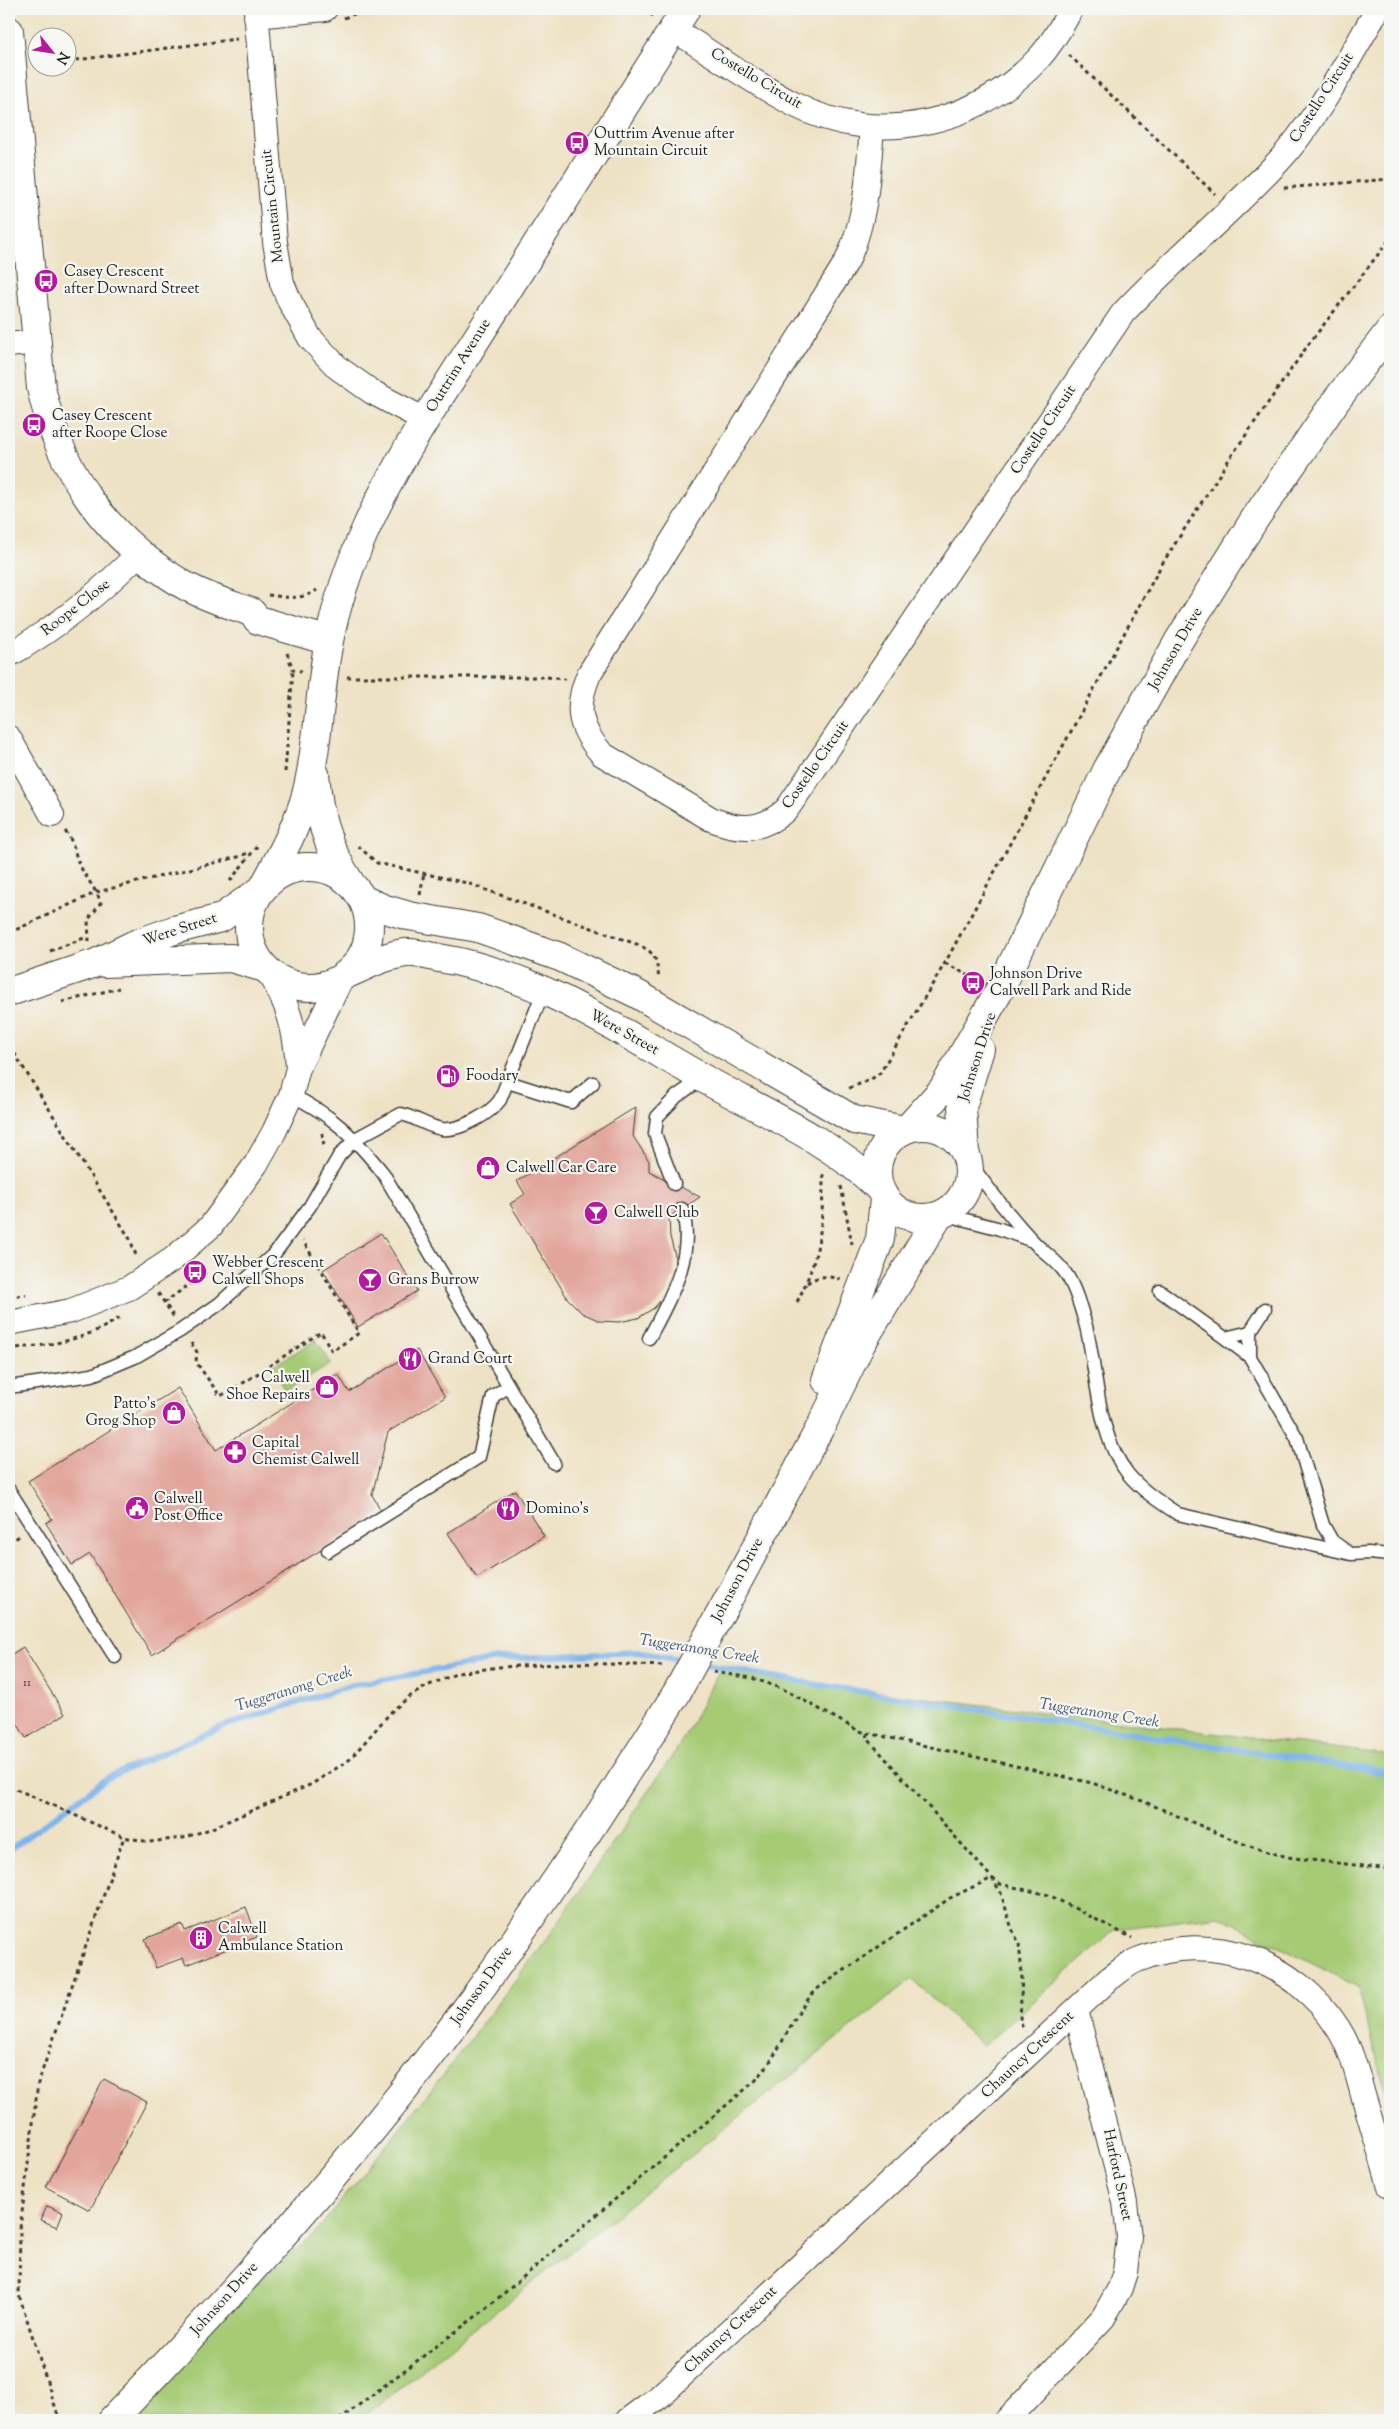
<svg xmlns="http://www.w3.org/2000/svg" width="1399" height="2429" viewBox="0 0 1399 2429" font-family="'Sorts Mill Goudy',serif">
<rect width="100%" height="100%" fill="#f6f6f2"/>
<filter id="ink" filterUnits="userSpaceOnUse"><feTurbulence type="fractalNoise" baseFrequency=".02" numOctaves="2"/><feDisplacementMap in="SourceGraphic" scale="10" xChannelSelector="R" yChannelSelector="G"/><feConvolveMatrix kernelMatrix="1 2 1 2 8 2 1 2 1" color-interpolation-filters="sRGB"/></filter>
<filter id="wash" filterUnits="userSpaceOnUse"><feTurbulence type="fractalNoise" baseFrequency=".0096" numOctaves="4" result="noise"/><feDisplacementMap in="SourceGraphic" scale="20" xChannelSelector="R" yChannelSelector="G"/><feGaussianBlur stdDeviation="1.12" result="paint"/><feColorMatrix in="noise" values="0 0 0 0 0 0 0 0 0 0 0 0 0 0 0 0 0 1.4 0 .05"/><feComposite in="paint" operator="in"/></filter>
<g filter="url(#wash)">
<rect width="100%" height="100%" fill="#eee2c4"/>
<path fill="#a5cb75" stroke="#607448" d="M316,1340L331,1363L285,1391L271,1367Z
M721,1667L813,1684L1390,1755V2107L1358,1987L1219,1916L1116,1929L983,2046L912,1979L360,2420H109L183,2347L315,2233L433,2088L551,1933L681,1743Z"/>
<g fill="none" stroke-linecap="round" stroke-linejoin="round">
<path stroke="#7eb4ec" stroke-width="6" d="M701,1664L813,1684L1390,1773
M9,1850L109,1777L221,1727L353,1685L497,1659L638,1652L686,1661"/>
</g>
<g id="blocks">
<path fill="#e2a59b" d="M636,1107L633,1136L649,1161V1171L700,1197L669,1217L670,1237L675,1255L674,1275L667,1293L654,1308L638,1318L619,1322L600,1321L582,1313L568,1299L510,1204L525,1194L517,1181Z
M381,1233L417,1291L358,1327L323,1270Z
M417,1350L445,1397L388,1432L372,1495L382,1512L152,1655L90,1554L72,1565L46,1523L52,1519L28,1481L178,1388L216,1450L338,1374L349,1392Z
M515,1490L544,1536L477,1578L448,1533Z
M23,1647L65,1714L26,1738L9,1710V1656Z
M246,1907L257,1937L186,1965L183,1958L156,1968L145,1939L182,1924L185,1931Z
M104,2079L147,2102L90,2210L46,2187Z
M47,2206L63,2212L57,2227L41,2220Z"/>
</g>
</g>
<g filter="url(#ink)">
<use href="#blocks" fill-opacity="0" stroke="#3c3a35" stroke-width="1"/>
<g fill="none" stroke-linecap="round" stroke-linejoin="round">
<g stroke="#3c3a35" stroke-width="15">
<path id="lane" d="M508,1082L571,1102L593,1083
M291,1095C334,1116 354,1137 383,1173L554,1463
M967,1159C987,1187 1008,1214 1031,1239C1043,1253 1059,1261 1068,1277C1077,1292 1081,1309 1086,1326C1098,1375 1096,1433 1128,1474C1141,1490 1161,1503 1178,1514L1351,1554L1368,1553L1390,1555
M674,1184L655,1134L657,1117L677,1096L703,1078
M943,1214L997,1228L1030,1240
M1160,1291L1225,1338L1250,1332L1265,1309
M1250,1332V1357L1297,1438L1323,1525L1332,1541L1346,1551
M649,1338C670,1299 696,1255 682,1209
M1225,1338L1250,1357
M9,1387L92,1375L135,1357L180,1331L219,1304L275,1253L310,1206L339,1156L355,1139L401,1114C415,1117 428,1127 442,1129C460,1131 490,1114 500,1100L544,990
M9,1490L115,1657
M328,1551L479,1457L493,1396L508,1387"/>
</g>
<g stroke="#3c3a35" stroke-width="26">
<path id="street" d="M256,9L275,242L282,283L290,302L310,338L338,368L372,392L425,420
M256,16L325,9
M673,29C713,54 753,83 795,105C876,147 977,125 1038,59C1051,45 1062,26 1071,9
M872,127C868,174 867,217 847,261L589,674C575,707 578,727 602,754L711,819C740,831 763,831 787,809L1123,313C1172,261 1227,216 1276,164C1316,122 1348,59 1378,9
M9,345L36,342
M9,655C57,627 99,594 138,554
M9,738L52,815
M268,971C288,1002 296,1031 298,1068
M9,1323L71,1311L129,1288L173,1259L211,1226L256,1164L274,1132L291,1095L298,1068L342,977
M628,2420L660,2396L1109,1979C1118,1973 1127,1964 1137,1960C1211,1929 1296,1962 1338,2028C1351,2048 1357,2073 1363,2095C1372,2125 1381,2156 1390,2186
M1007,2420L1103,2318L1120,2288L1125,2272L1129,2237L1125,2202L1076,2010"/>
</g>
<g stroke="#3c3a35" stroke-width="30">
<path id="secondary" d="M9,31L41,388C61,475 107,539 184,585C205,597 229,604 251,612L258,620L329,641
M315,774C319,817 326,846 350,882
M249 927a60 60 0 1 1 120 0a60 60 0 1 1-120 0Z
M263,888C278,861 300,821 307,791C319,742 319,691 329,641C345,561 382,489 425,420L686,9
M362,899L385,909L409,916L478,928L560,957L637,994L854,1120L904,1130
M105,963L231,958L265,968
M345,975C364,967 385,955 406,953C416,952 429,956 439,958C538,974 621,1032 706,1080C764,1112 831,1141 879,1188
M9,992L96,963L133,945L174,930L221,918L261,890"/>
</g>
<g stroke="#3c3a35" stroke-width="30">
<path id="primary" d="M877 1172a46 46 0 1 1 92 0a46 46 0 1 1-92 0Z
M908,1128L943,1089L999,991L1108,768L1178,642L1254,520L1335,402L1390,330
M965,1153L962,1107L980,1049
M826,1380L880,1239L884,1199
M730,1596L822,1424L861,1344L938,1217
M112,2420C235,2292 354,2160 460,2017C537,1913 607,1804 676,1694"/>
</g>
<path stroke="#3c3a35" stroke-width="3" stroke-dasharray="4 4" stroke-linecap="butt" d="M643,9L655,17
M344,18L367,9
M1069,55L1215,194
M68,61L237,39
M1284,188L1390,179
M268,595C286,597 301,601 317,590
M287,653L293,670L302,671
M347,677H546L565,679
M285,772L293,670
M65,831C76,846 73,850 79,864C86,878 96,889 101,903L88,920L89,941
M358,846L377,863L467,883L639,945C657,954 656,959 659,979
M230,881L258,845
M420,895L424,873
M9,933L97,892L238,857L250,852
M50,951L87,937
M945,963L977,980L976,982
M62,1002L119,988
M9,1047L13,1051L130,1239L137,1258
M849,1088L870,1080L880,1073L945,963L1162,564L1230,458L1308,345L1390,239
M322,1133L324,1146L326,1148
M841,1186L852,1244
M807,1283C819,1275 826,1276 840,1279
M158,1293L174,1317
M9,1297L26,1295
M797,1302C821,1255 823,1224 823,1172
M164,1303L206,1272L199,1264
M191,1343L197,1352L196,1362L220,1396L234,1389L321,1332L332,1351L359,1333L303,1241
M9,1348C48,1347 90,1339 122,1316
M9,1543L21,1535
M713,1672L752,1678L783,1689L859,1731L1092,1783L1145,1802L1241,1843L1271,1853L1293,1858L1390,1869
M867,1733L868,1739L992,1878L1001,1893L1012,1929L1019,1943L1022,1974L1020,2021L1024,2031
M9,1786L124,1837L149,1842L183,1838L210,1829L312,1784L349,1760L392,1711L409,1697L427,1686L458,1673L499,1667L578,1663L665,1666
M63,2420L58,2415L53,2400L19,2295L20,2229L38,2083L124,1837
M339,2420L483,2311L755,2081C781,2053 791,2016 817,1989L950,1898L992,1878L1000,1884L1049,1895L1132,1938"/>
<use href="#lane" stroke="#fff" stroke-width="12"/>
<use href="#street" stroke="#fff" stroke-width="24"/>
<use href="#secondary" stroke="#fff" stroke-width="28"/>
<use href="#primary" stroke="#fff" stroke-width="28"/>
<g stroke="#3c3a35" stroke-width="30" stroke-linecap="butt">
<path id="primary-bridge" d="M676,1694L730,1596"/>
</g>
<use href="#primary-bridge" stroke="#fff" stroke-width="28"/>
</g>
</g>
<defs>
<g id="bus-disc" transform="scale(1.25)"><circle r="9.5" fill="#b5179e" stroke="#f6f6f2"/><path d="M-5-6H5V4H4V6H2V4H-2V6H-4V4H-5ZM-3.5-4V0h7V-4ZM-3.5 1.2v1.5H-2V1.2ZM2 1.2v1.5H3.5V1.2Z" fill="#fff"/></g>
<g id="fuel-disc" transform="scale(1.25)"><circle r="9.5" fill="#b5179e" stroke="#f6f6f2"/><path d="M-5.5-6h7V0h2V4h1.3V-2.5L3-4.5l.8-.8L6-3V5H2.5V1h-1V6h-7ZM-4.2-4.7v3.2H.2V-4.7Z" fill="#fff"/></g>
<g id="shop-disc" transform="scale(1.25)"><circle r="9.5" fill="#b5179e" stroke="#f6f6f2"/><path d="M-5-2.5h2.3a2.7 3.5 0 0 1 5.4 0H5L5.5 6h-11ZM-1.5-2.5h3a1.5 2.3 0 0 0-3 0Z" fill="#fff"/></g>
<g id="bar-disc" transform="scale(1.25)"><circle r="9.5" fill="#b5179e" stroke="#f6f6f2"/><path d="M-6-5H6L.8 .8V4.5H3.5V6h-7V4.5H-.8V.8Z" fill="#fff"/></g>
<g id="restaurant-disc" transform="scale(1.25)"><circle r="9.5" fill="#b5179e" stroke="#f6f6f2"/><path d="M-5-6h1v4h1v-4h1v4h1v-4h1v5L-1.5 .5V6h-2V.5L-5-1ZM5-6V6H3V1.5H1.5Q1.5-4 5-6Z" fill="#fff"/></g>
<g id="pharmacy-disc" transform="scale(1.25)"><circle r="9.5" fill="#b5179e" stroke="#f6f6f2"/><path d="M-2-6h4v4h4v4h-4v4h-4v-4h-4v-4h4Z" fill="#fff"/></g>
<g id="civic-disc" transform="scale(1.25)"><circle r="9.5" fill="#b5179e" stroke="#f6f6f2"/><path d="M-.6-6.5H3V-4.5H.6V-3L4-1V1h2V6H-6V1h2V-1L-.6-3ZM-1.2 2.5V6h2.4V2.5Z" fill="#fff"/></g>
<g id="building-disc" transform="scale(1.25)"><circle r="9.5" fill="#b5179e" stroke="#f6f6f2"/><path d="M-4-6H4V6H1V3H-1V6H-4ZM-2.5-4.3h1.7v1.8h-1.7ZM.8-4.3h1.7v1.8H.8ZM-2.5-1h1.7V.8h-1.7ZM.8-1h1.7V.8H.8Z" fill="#fff"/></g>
</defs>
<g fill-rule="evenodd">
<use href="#bus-disc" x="577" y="143"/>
<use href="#bus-disc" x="46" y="281"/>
<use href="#bus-disc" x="34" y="425"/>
<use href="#bus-disc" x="973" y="983"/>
<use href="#fuel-disc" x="448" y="1076"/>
<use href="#shop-disc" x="488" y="1168"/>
<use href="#bar-disc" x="596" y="1213"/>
<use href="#bus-disc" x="195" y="1272"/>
<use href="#bar-disc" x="370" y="1280"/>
<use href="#restaurant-disc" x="410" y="1359"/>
<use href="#shop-disc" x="327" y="1387"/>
<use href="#shop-disc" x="174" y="1413"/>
<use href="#pharmacy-disc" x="235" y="1452"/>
<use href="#civic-disc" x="137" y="1508"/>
<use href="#restaurant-disc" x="508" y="1509"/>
<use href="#building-disc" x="201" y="1938"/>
</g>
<g text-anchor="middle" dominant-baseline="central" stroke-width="4.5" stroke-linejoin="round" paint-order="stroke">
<g font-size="12" fill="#4e3e3c">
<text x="27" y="1683">11</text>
</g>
<g font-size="15" fill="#1c1c1c" stroke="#f6f6f2">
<text transform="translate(756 79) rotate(31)">Costello Circuit</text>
<text transform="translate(1322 98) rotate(-57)">Costello Circuit</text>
<text transform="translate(273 206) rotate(-96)">Mountain Circuit</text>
<text transform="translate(459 366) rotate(-58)">Outtrim Avenue</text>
<text transform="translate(1044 430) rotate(-56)">Costello Circuit</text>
<text transform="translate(76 608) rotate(-38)">Roope Close</text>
<text transform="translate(1176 649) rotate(-60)">Johnson Drive</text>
<text transform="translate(816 765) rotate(-55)">Costello Circuit</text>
<text transform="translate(180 930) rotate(-18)">Were Street</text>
<text transform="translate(624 1033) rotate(29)">Were Street</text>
<text transform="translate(978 1057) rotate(-72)">Johnson Drive</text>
<text transform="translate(738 1580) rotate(-62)">Johnson Drive</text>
<text transform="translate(482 1986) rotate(-54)">Johnson Drive</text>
<text transform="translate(1028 2055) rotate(-43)">Chauncy Crescent</text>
<text transform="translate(1117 2175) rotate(78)">Harford Street</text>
<text transform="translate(225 2299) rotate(-48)">Johnson Drive</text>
<text transform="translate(731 2330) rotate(-43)">Chauncy Crescent</text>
</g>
<g font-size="15" fill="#1c1c1c" stroke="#f6f6f2" text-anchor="start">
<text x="594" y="134">Outtrim Avenue after<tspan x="594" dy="17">Mountain Circuit</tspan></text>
<text x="64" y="272">Casey Crescent<tspan x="64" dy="17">after Downard Street</tspan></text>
<text x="52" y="416">Casey Crescent<tspan x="52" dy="17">after Roope Close</tspan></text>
<text x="990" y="974">Johnson Drive<tspan x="990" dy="17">Calwell Park and Ride</tspan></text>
<text x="466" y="1076">Foodary</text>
<text x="506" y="1168">Calwell Car Care</text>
<text x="614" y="1213">Calwell Club</text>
<text x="212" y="1263">Webber Crescent<tspan x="212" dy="17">Calwell Shops</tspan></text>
<text x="388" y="1280">Grans Burrow</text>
<text x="428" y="1359">Grand Court</text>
<text x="310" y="1378" text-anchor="end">Calwell<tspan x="310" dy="17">Shoe Repairs</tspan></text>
<text x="156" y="1404" text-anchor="end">Patto's<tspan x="156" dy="17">Grog Shop</tspan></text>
<text x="252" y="1443">Capital<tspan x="252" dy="17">Chemist Calwell</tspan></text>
<text x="154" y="1499">Calwell<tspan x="154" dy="17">Post Office</tspan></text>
<text x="526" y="1509">Domino's</text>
<text x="218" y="1929">Calwell<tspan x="218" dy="17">Ambulance Station</tspan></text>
</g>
<g font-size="16" font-style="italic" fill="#43596f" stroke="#f6f6f2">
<text transform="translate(699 1650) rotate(9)">Tuggeranong Creek</text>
<text transform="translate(294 1690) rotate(-17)">Tuggeranong Creek</text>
<text transform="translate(1099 1714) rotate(9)">Tuggeranong Creek</text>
</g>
</g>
<rect width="1399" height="2429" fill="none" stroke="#f6f6f2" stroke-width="30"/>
<g transform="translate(52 52) rotate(120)"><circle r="24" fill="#f6f6f2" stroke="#9f9f9c"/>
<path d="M0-4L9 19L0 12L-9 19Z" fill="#b5179e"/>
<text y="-8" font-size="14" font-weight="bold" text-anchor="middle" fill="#1c1c1c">N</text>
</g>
</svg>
